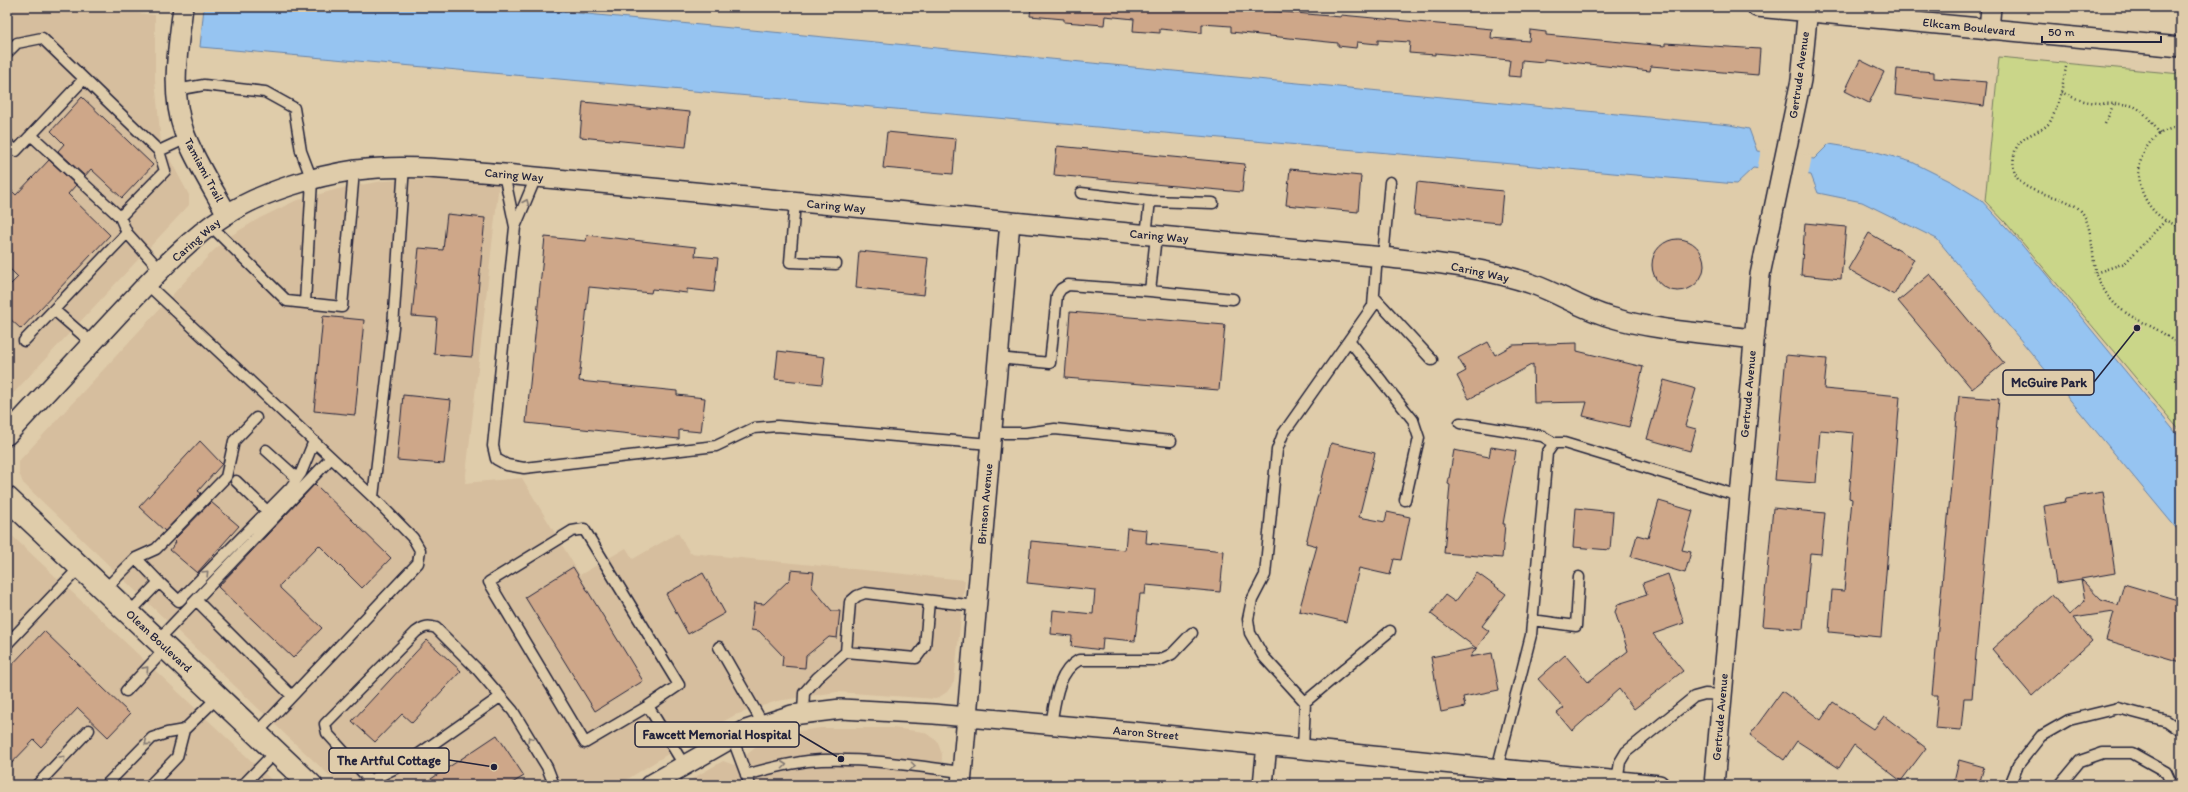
<svg xmlns="http://www.w3.org/2000/svg" width="2188" height="792" viewBox="0 0 2188 792" font-family="Itim,sans-serif">
<rect width="100%" height="100%" fill="#dfccaa"/>
<filter id="ink" filterUnits="userSpaceOnUse"><feTurbulence type="fractalNoise" baseFrequency=".025" numOctaves="2"/><feDisplacementMap in="SourceGraphic" scale="8" xChannelSelector="R" yChannelSelector="G"/><feConvolveMatrix kernelMatrix="1 2 1 2 8 2 1 2 1" color-interpolation-filters="sRGB"/></filter>
<g filter="url(#ink)">
<path fill="#d6be9e" d="M10,7H86L155,15V80L161,143L189,195V205L7,400V9Z
M433,178L499,183L465,483L522,478L580,575L626,548L633,559L678,533L690,553L965,580L954,682L947,692L936,699L837,692L777,701L735,715L692,739L618,785H340L288,737L23,483L19,473V461L212,252L230,236L260,218L295,201L338,189L383,181Z
M7,531L245,755L277,785H7Z
M821,728H892L924,732L937,741L942,754L941,785H681L723,761L734,765L771,735Z"/>
<path fill="#cad689" stroke="#767c62" d="M1999,57L2181,74V432L2006,223L1985,201Z"/>
<path fill="#96c4f1" stroke="#6883a8" d="M204,7H515L1730,125L1749,129L1757,151L1814,159L1829,144L1873,151L1912,162L1952,182L1980,199L2017,239L2181,439V534L1937,239L1862,202L1818,193L1811,175L1753,168L1736,184L200,47Z"/>
<path fill="#dfccaa" d="M1761,150L1812,156L1808,176L1757,170Z"/>
<path fill="#cea789" stroke="#22223b" d="M1031,7H1245L1273,10V11L1341,17V15L1492,29L1491,38L1529,41L1530,30L1546,32V35L1665,46V43L1760,49L1758,75L1651,66L1650,71L1544,59V62L1522,60L1521,77L1508,76L1510,60L1435,53V55L1409,53L1410,42L1378,40V44L1357,42L1356,48L1338,46V43L1231,32V26L1202,24V33L1160,29V33L1133,31L1134,19L1105,16L1104,25L1064,22V19L1030,16Z
M1860,60L1884,72L1869,103L1845,91Z
M1897,69L1934,72V78L1987,82L1984,106L1895,95Z
M82,97L153,165L122,198L91,169L85,176L58,151L64,144L51,131Z
M583,102L690,112L686,147L580,137Z
M887,132L956,139L953,174L883,168Z
M1057,146L1245,164L1242,192L1054,175Z
M49,160L76,185L68,194L110,235L21,329L7,316V288L18,277L7,266V186L16,195Z
M1290,169L1361,176L1358,212L1286,205Z
M1417,182L1503,191L1500,223L1414,215Z
M447,214L485,218L472,357L434,354L437,318L412,316L419,248L443,250Z
M1805,223L1846,227L1841,279L1801,275Z
M1869,233L1914,259L1894,295L1848,269Z
M587,235L696,247L695,256L718,258L714,292L687,289V293L652,289L651,293L589,287L579,381L677,391V395L705,398L701,432L679,430V439L526,423L545,237L586,241Z
M1652 265a26 26 0 1 1 52 0a26 26 0 1 1-52 0Z
M859,251L928,258L924,295L856,288Z
M1930,274L2004,363L1972,389L1898,301Z
M1070,312L1225,325L1219,390L1065,378Z
M323,316L364,320L355,415L314,411Z
M1488,342L1495,355L1513,345L1577,343V351L1643,367L1629,427L1583,416L1587,402L1534,403L1533,364L1469,399L1457,376L1466,371L1458,358Z
M778,351L825,357L822,384L775,379Z
M1786,355L1827,359L1824,389L1900,396L1881,637L1829,632L1832,590L1844,591L1852,499L1849,498L1854,433L1820,430L1816,483L1775,480Z
M1664,380L1696,389L1685,426L1696,429L1690,451L1647,439Z
M403,395L451,400L444,464L397,460Z
M1959,396L1999,399L1972,698H1964L1961,730L1935,728L1938,695H1932Z
M200,441L222,464L198,491L201,493L165,531L139,507Z
M1331,443L1375,453L1359,517L1385,522L1387,512L1410,517L1401,560L1394,559L1390,575L1359,568L1346,622L1299,611L1317,546L1306,543Z
M1491,447L1516,451L1503,524H1505L1502,558L1444,553L1450,485L1448,484L1454,450L1489,457Z
M315,484L391,558L362,588L319,545L280,585V588L322,628L293,658L218,587Z
M2103,492L2115,573L2081,579L2101,600L2118,605L2124,584L2181,601V662L2106,640L2114,612L2073,618L2092,641L2032,696L1992,649L2052,595L2069,615L2085,601L2081,579L2056,583L2044,506L2065,502L2066,498Z
M1659,501L1693,511L1682,550L1691,552L1685,573L1631,557L1637,535L1648,538Z
M211,502L239,526L197,573L170,550L176,542L174,540Z
M1576,508L1613,512L1610,550L1573,547Z
M1773,508L1825,513L1821,554L1810,553L1803,629L1762,626Z
M1127,528L1147,530L1146,543L1224,551L1220,592L1146,585L1145,594H1140L1135,641L1103,638L1102,650L1071,646L1072,636L1051,634L1053,610L1093,614L1095,590L1027,583L1031,541L1125,550Z
M573,567L643,681L595,711L525,597Z
M791,570L814,572L812,587L832,611H840L837,638L829,637L806,656L805,668L782,666L783,656L759,631L751,630L754,603L764,604L790,579Z
M703,573L725,613L688,634L666,594Z
M1477,573L1506,594L1482,626L1489,631L1470,657L1492,653L1499,690L1463,697L1465,707L1441,712L1431,657L1476,648L1431,614L1445,595L1455,602Z
M1668,574L1684,623L1653,634L1683,671L1634,709L1619,689L1572,731L1557,713L1564,708L1538,679L1565,655L1588,682L1628,651L1615,612L1618,604L1647,595L1643,583Z
M44,631L130,714L108,737L78,708L41,747L34,740L7,768V670Z
M427,640L461,671L412,723L402,714L375,742L352,721Z
M1782,691L1821,720L1833,702L1874,729L1884,716L1926,748L1901,781L1854,745L1839,768L1797,741L1784,760L1750,735Z
M497,735L524,776L509,785H422Z
M1959,760L1984,767L1979,785H1953Z"/>
<g fill="none" stroke-linecap="round" stroke-linejoin="round">
<g stroke="#22223b" stroke-width="13">
<path id="service" d="M7,53L17,43L42,38L159,151L165,171L120,217
M176,90L204,85L265,92L294,108L301,151L312,180L305,303
M31,135L120,217L127,233L161,271
M7,143L16,151L84,79
M159,151L187,138
M504,174L515,227
M536,177L515,227L493,446L496,459L507,465L524,468L716,446L754,428L777,426L990,444
M1081,193L1150,201L1213,203
M795,202L790,262L836,264
M210,225L287,301L342,307L354,171
M1146,235L1150,201
M1383,257L1390,182
M147,284L373,497L413,538L420,550L418,563L257,733
M1150,291L1233,299
M1374,297L1432,360
M54,310L92,343
M1349,340L1413,420L1419,438L1405,500
M24,341L127,233
M998,358L1050,363L1057,295L1061,289L1068,285L1150,291L1156,236
M1460,423L1542,436L1554,443
M991,433H1025L1055,429L1171,441
M266,450L297,478
M236,481L267,511
M373,497L393,327L404,166
M159,582L179,601L291,487L301,473L314,441
M104,590L136,558L156,549L226,477L234,441L256,418
M196,600L292,696
M929,601L925,646L916,658L846,652L850,602L857,596L865,593L976,606
M129,613L159,582L136,558
M1532,620L1576,626L1579,577
M158,640L331,458
M7,644L80,567
M719,647L763,724
M126,691L166,648
M1305,702L1390,631
M648,706L585,743L489,582L572,531L584,529L679,685L648,706L684,765
M803,713L804,693L817,678L846,652
M1051,725C1055,703 1057,672 1079,660H1159L1172,654L1192,633
M732,737L750,785
M1303,749L1305,702L1263,656L1250,633L1248,619L1252,600L1265,575L1277,450L1283,434L1373,306L1377,256
M1497,769L1531,635L1547,453L1554,443H1564L1739,496
M746,775C770,768 796,761 821,760C868,758 916,766 962,772
M1617,781L1620,762L1626,752L1694,697L1705,694L1722,695
M37,785L89,730
M106,785L152,738L167,733L184,730L218,697
M150,785L177,757L184,730
M243,785L276,751
M361,785L406,763L500,697
M374,785L327,733L325,724L416,632C423,627 427,625 436,628L477,669L513,711L547,767L554,785
M2010,785L2018,765L2041,736L2069,720L2118,708L2167,721L2181,731
M2060,785L2080,761L2103,753H2132L2166,772L2172,785"/>
</g>
<g stroke="#22223b" stroke-width="22">
<path id="minor" d="M183,7C178,48 170,92 184,132C195,161 212,187 227,214
M1757,7L2181,47
M1989,30L1991,7
M7,435C44,395 81,355 118,315C149,282 187,239 226,215C261,192 315,176 356,170C406,164 454,170 504,174L1383,257C1433,263 1484,267 1532,284C1558,293 1582,309 1610,317C1656,331 1706,333 1753,339
M650,785L746,730L792,715L841,709L934,714L1145,733L1659,785
M961,785L1010,222
M1263,785L1267,745
M1714,785L1760,275L1801,80L1808,7"/>
</g>
<g stroke="#22223b" stroke-width="25">
<path id="tertiary" d="M7,498L311,785"/>
</g>
<path stroke="#22223b" stroke-width="2.5" stroke-dasharray="1 3" stroke-linecap="butt" d="M2066,67C2063,84 2059,106 2050,122C2042,134 2017,133 2014,156C2007,200 2062,189 2081,211C2092,224 2093,256 2095,273
M2061,92C2070,96 2080,101 2090,102C2131,108 2133,94 2160,134
M2105,124L2114,103
M2181,126C2173,128 2165,130 2158,135C2123,162 2140,218 2181,226
M2165,221L2125,263L2095,273C2100,284 2107,296 2115,304C2134,323 2165,327 2181,350"/>
<use href="#service" stroke="#dfccaa" stroke-width="10"/>
<use href="#minor" stroke="#dfccaa" stroke-width="19"/>
<use href="#tertiary" stroke="#dfccaa" stroke-width="22"/>
</g>
<defs><path id="oneway-chevron" d="M-2-3.5L2.5 0L-2 3.5" fill="none" stroke-width="1.6" stroke-linecap="round" stroke-linejoin="round"/></defs>
<g stroke="#807772">
<use href="#oneway-chevron" transform="translate(526 202) rotate(-67)"/>
<use href="#oneway-chevron" transform="translate(206 573) rotate(-46)"/>
<use href="#oneway-chevron" transform="translate(146 669) rotate(-48)"/>
<use href="#oneway-chevron" transform="translate(530 739) rotate(-122)"/>
<use href="#oneway-chevron" transform="translate(147 743) rotate(140)"/>
<use href="#oneway-chevron" transform="translate(63 758) rotate(-46)"/>
<use href="#oneway-chevron" transform="translate(784 765) rotate(-7)"/>
<use href="#oneway-chevron" transform="translate(913 766) rotate(7)"/>
</g>
</g>
<g text-anchor="middle" dominant-baseline="central" stroke-width="3" stroke-linejoin="round" paint-order="stroke">
<g font-size="12" fill="#22223b" stroke="#dfccaa">
<text transform="translate(1969 27) rotate(6)">Elkcam Boulevard</text>
<text transform="translate(1799 75) rotate(-82)">Gertrude Avenue</text>
<text transform="translate(204 170) rotate(62)">Tamiami Trail</text>
<text transform="translate(514 175) rotate(5)">Caring Way</text>
<text transform="translate(836 206) rotate(5)">Caring Way</text>
<text transform="translate(1159 236) rotate(5)">Caring Way</text>
<text transform="translate(196 240) rotate(-41)">Caring Way</text>
<text transform="translate(1480 272) rotate(12)">Caring Way</text>
<text transform="translate(1748 394) rotate(-85)">Gertrude Avenue</text>
<text transform="translate(985 504) rotate(-85)">Brinson Avenue</text>
<text transform="translate(159 641) rotate(43)">Olean Boulevard</text>
<text transform="translate(1720 717) rotate(-85)">Gertrude Avenue</text>
<text transform="translate(1146 733) rotate(5)">Aaron Street</text>
</g>
</g>
<path fill="none" stroke="#22223b" stroke-width="1.5" d="M2137 328L2094 382M841 759L799 734M494 767L449 760"/>
<g fill="#22223b" stroke="#dfccaa" stroke-width="1.5">
<circle cx="2137" cy="328" r="4"/>
<circle cx="841" cy="759" r="4"/>
<circle cx="494" cy="767" r="4"/>
</g>
<g fill="#dfccaa" stroke="#22223b" stroke-width="1.5">
<rect x="2003" y="370" width="91" height="25" rx="4"/>
<rect x="635" y="722" width="164" height="25" rx="4"/>
<rect x="329" y="748" width="120" height="25" rx="4"/>
</g>
<g font-size="13" text-anchor="middle" font-weight="bold" fill="#22223b">
<text x="2049" y="387">McGuire Park</text>
<text x="717" y="739">Fawcett Memorial Hospital</text>
<text x="389" y="765">The Artful Cottage</text>
</g>
<rect width="2188" height="792" fill="none" stroke="#dfccaa" stroke-width="24"/>
<rect x="12" y="12" width="2164" height="768" fill="none" stroke="#22223b" stroke-width="1.5" filter="url(#ink)"/>
<path d="M2042 36v6h119v-6" fill="none" stroke="#22223b" stroke-width="2"/>
<text x="2048" y="36" font-size="12" fill="#22223b" stroke="#dfccaa" stroke-width="3" paint-order="stroke">50 m</text>
</svg>
